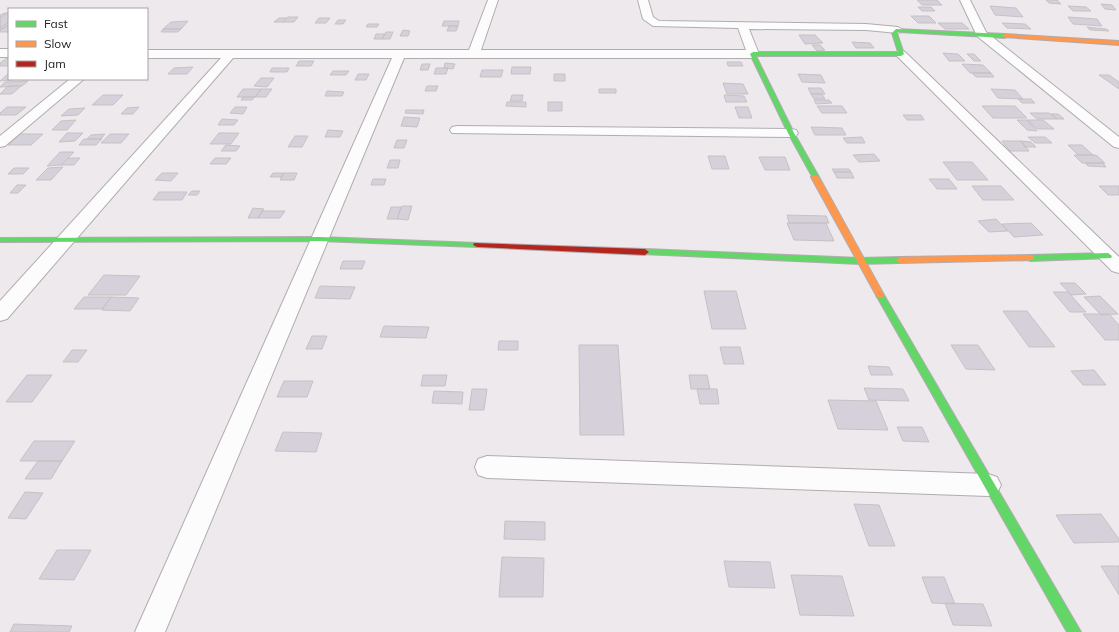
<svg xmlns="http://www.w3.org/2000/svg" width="1119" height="632" viewBox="0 0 1119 632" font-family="Mulish,sans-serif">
<rect width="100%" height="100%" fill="#eee9ed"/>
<path fill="#d5d0da" stroke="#c5c2c5" d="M917,0H937L942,5H922Z
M1046,0H1057L1061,4L1049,3Z
M1101,4L1112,5L1116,10L1105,9Z
M990,6L1016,8L1023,17L995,15Z
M1068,6L1086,7L1091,11H1073Z
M918,7H931L935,11H922Z
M9,12V25L0,30V18Z
M5,13H9V22L0,28V15Z
M911,16H929L936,23H918Z
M288,17H298L294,22H283Z
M1068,17L1097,19L1102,26L1073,24Z
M279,18H287L283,22H274Z
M319,18H330L326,23H315Z
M338,20H346L343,24H335Z
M188,21L181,29H163L171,22Z
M444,21H459L458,26H442Z
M938,23H962L969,29H945Z
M1002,23L1025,24L1031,29L1007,28Z
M368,24H379L377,27H366Z
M9,25V32H0V30Z
M449,26H458L456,31H447Z
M1087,27L1106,29L1109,31L1090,30Z
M163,29H181L178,32H161Z
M403,30L410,31L408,36H400Z
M386,32H393L390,39H382Z
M376,34H385L382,39H374Z
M799,35H815L823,43L805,44Z
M852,42L870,43L874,48H856Z
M812,45H820L825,50L817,51Z
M943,53L958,54L965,61H949Z
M967,54H974L981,61H974Z
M7,58H9V66H0V63Z
M299,61H314L311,66H296Z
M727,62H741L743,66H728Z
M445,63L455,64L453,69L444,68Z
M422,64H430L428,70H420Z
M962,64L983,65L991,73H970Z
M193,67L187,74H168L174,68Z
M512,67H531L530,74H511Z
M272,68H289L287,72H270Z
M436,68H448L446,74H434Z
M482,70H503L501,77H480Z
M333,71H349L346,75H330Z
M9,73V79H20L0,81Z
M972,73H991L994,77H976Z
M358,74H369L366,80H355Z
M554,74H565V81H554Z
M798,74L821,75L825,83L802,82Z
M1099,75H1109L1119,82V89Z
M261,78H274L267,87L254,86Z
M28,81L22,86L0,87L5,82Z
M723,83L743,84L748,94H727Z
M8,86H21L12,94H0Z
M427,86H438L436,91H425Z
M808,88H821L825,94H811Z
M243,89H261L255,97H237Z
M261,89H272L266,97H255Z
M599,89H616V93H599Z
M991,89L1015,90L1023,99L998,98Z
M327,91L344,92L342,96H325Z
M811,94H822L825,99H814Z
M103,95H123L113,105H92Z
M512,95H523L522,101H510Z
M724,95L744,96L747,102H726Z
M243,97H255L252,100H241Z
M1018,99H1031L1035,103H1022Z
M814,100H829L832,103L816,104Z
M507,102H526V107L506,106Z
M548,102H562V111H548Z
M817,106H842L847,113H822Z
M982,106H1015L1027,118H993Z
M7,107H26L16,115H0V113Z
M139,107L133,114H121L127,108Z
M235,107H247L243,114L230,113Z
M735,107H748L752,118H739Z
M85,108L78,115L61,116L69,109Z
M406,110H424L423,114L405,113Z
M1030,113H1049L1057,119H1037Z
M1051,114H1058L1064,119H1057Z
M903,115H921L924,120H907Z
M404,117L420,118L417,127L401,126Z
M222,119L238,120L234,125H218Z
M76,120L67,130H52L61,121Z
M1017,120H1027L1037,131L1027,130Z
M1027,120H1043L1054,129H1037Z
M811,127L842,128L846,135H815Z
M328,130L343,131L340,137H325Z
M67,133H83L75,141L59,142Z
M219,133H239L231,144H210Z
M20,134H43L31,145H8Z
M105,134L101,139H87L91,135Z
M110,134H129L121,143H101Z
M295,136H308L302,147H288Z
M862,137L865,143H847L843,138Z
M1028,137H1045L1052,143H1035Z
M84,139H102L96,145H79Z
M397,140H407L404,148H394Z
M1002,141H1021L1029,151H1010Z
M1021,141L1031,142L1036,147H1025Z
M226,145L240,146L236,151H221Z
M1068,145H1082L1093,155H1078Z
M60,152H74L61,165L47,166Z
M874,154L880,161L859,162L853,155Z
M1074,155H1096L1105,163H1082Z
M708,156H725L729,169H712Z
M759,157H785L790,170H765Z
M68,158H80L74,165H61Z
M215,158H231L226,164H210Z
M390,160H400L398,168H387Z
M943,162H972L988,180H957Z
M1085,163H1103L1106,167L1088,166Z
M63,167L51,180H36L48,168Z
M14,168H29L23,174H8Z
M832,169H849L851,172H834Z
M834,172H851L854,178H837Z
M162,173H178L171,181L155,180Z
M273,173H284L282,177H270Z
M284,173H297L294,180H280Z
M373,179H386L384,185H371Z
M929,179H949L957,189H937Z
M17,185H26L18,193H10Z
M972,186H1001L1014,200H983Z
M1099,186H1119V195H1108Z
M192,191H200L197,195H188Z
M159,192H187L182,200H153Z
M402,206H412L408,220L397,219Z
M391,207H401L397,219H387Z
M253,208L264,209L258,218H248Z
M262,211H285L280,218H258Z
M787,215L826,216L829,223H789Z
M996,219L1008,231L989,232L978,221Z
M787,223H826L834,241L794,240Z
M1031,223L1043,235L1014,237L1002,224Z
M343,261H365L362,269H340Z
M104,275L140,276L126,295H88Z
M1060,283H1075L1086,294L1071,295Z
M320,286L355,287L350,299L315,298Z
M704,291H736L746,329H712Z
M1053,292H1068L1086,312H1070Z
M1100,296L1118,314L1101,315L1084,297Z
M84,297H111L102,309H74Z
M111,297L139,298L130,311L102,310Z
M1003,311H1027L1055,347H1029Z
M1083,314H1109L1119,325V340H1105Z
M384,326L429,327L426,338L380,337Z
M312,336H327L322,349H306Z
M499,341H518V350H498Z
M579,345H618L624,435H580Z
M951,345H978L995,370L966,369Z
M720,347H740L744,364H724Z
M72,350H87L78,362H63Z
M868,366L889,367L893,375H871Z
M1094,370L1106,385H1083L1071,371Z
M27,375H52L32,402H6Z
M423,375H447L445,386H421Z
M689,375H707L710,389H691Z
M284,381H313L307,397H277Z
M864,388L903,389L909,401L869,400Z
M472,389H487L484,410H469Z
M697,389H717L719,404H700Z
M434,391L463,392L462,404L432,403Z
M828,400L876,401L888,430L838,429Z
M897,427H922L929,442L903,441Z
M283,432L322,433L316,452L275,451Z
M34,441H75L62,461H20Z
M38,461H62L51,479H25Z
M25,492L43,493L26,519L8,518Z
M854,504L879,505L895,546H869Z
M1101,514L1119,539V542L1074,543L1056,515Z
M505,521L545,522V540L504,539Z
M57,550H91L74,580L39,579Z
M502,557L544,558L543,597H499Z
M724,561L770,562L775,588L729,587Z
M1101,566H1119V595Z
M791,575L842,576L854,616L800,615Z
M922,577H944L955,604L932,603Z
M945,603L983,604L992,626L953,625Z
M14,624L72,626L69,632H10Z"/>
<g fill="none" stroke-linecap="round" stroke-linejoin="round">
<g stroke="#b1acb0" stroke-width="2">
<path id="street" d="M488,0H498L481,50H746L738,28L653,26L643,19L638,0H648L653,17L659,21L866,24L898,27L903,30L898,33L866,30L749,29L759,54L753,58H404L165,632H135L392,58H233L7,319L0,321V301L221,58H147V50H469Z
M960,0H970L986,32L1119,137V148L1114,147L977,36Z
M0,49H9V57H0Z
M901,50L905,52L1119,257V273L1112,271L895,54L897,52Z
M70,79H84L5,146L0,147V136Z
M457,126L791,129L796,130L798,133L796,136L791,137L452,133L450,130L452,127Z
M487,456L988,474L997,477L1001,485L997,493L988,496L487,478L478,475L475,467L478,459Z"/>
</g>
<g stroke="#b1acb0" stroke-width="2">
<path id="fast" d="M896,29L1005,34L1008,36L1005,38L899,32L897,33L904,54L901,56H756L794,133L819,177L815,179L813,178L788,133L750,54L753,52H898L892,33Z
M320,237L477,243L481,245L477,247L320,241L0,242V238Z
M645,249L860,258L900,257L904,260L900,263L860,264L642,254L641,252Z
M1108,253L1112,256L1111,258L1030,261L1026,258L1030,255Z
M880,292L884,295L1081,632H1067L876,295Z"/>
</g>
<g stroke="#b1acb0" stroke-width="2">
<path id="slow" d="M1005,34L1119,41V45L1003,37V35Z
M815,175L819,177L884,295L883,297H877L876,295L811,177Z
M1030,255L1033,256L1034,258L1033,260L900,263L896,260L900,257Z"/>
</g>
<g stroke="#b1acb0" stroke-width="2">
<path id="jam" d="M474,243L645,249L649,252L645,255L477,247L473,245Z"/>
</g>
<use href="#street" fill="#fcfcfc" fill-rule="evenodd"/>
<use href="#fast" fill="#63d668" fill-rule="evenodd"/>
<use href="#slow" fill="#ff974d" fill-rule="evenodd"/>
<use href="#jam" fill="#b3261e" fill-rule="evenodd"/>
</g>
<rect x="8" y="8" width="140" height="72" fill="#ffffff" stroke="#a6a4a5"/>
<rect x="16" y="21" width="20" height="6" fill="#63d668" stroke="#a6a4a5"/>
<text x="44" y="28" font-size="12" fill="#201c1f">Fast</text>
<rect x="16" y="41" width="20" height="6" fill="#ff974d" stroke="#a6a4a5"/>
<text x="44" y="48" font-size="12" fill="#201c1f">Slow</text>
<rect x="16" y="61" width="20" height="6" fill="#b3261e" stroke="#a6a4a5"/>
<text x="44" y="68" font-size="12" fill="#201c1f">Jam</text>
</svg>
